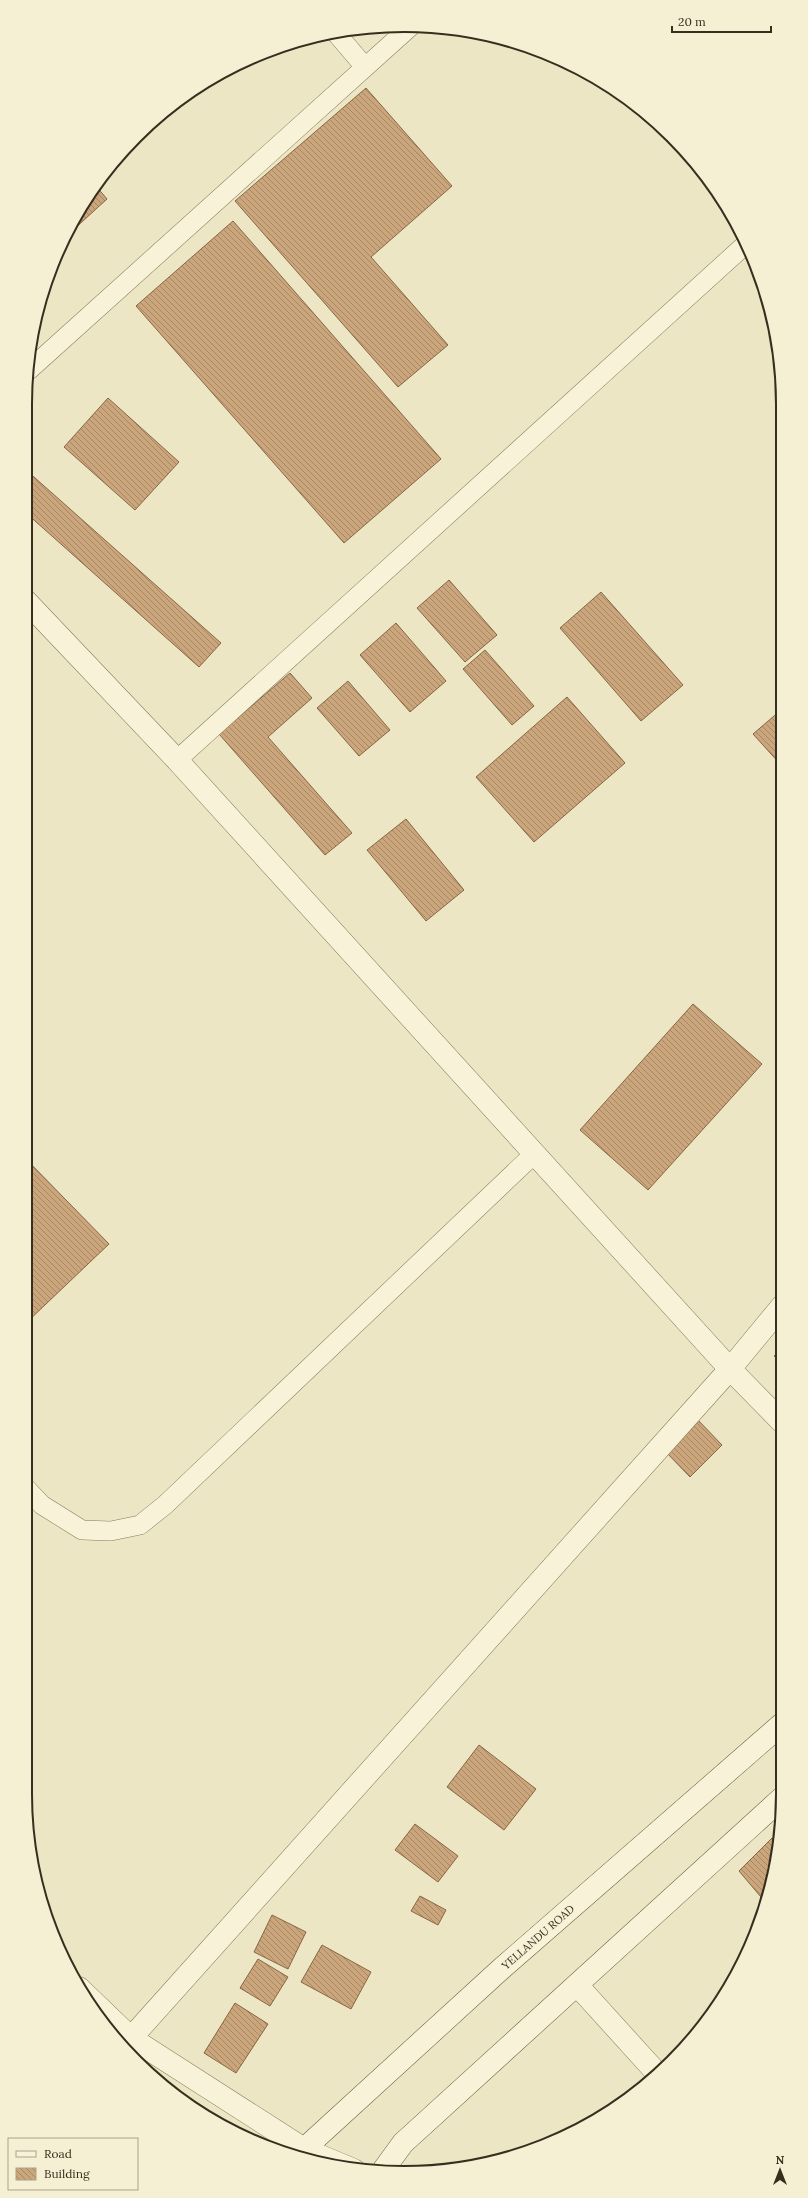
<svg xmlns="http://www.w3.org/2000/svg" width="808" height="2198" viewBox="0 0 808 2198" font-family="Lora,serif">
<defs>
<pattern id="building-back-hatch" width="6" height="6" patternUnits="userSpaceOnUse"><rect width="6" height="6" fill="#cba67c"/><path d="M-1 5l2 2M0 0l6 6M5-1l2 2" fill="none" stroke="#a68865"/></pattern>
</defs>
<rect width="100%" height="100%" fill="#ede6c5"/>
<path fill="url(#building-back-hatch)" stroke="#876642" d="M366,88L452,186L371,257L448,345L398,387L235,201Z
M96,186L107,199L72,231L69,228Z
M233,221L441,459L344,543L136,306Z
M108,398L179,462L135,510L64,447Z
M25,469L221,643L199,667L25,512Z
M449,580L497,635L465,662L417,608Z
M601,592L683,685L641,721L560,628Z
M396,623L446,681L410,712L360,655Z
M485,650L534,706L512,725L463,669Z
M290,673L312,698L268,737L352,833L325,855L219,734Z
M348,681L390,730L359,756L317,708Z
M567,697L625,763L534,842L476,777Z
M781,710V765L753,734Z
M406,819L464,890L426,921L367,850Z
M693,1004L762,1064L648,1190L580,1130Z
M25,1158L109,1244L25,1324Z
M782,1348V1363L774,1356Z
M697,1419L722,1445L690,1477L664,1450Z
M479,1745L536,1789L504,1830L447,1787Z
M415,1824L458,1856L438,1882L395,1850Z
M772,1838L777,1842L770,1892L766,1903L739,1871Z
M420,1896L446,1910L438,1925L411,1911Z
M272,1915L306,1932L288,1969L254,1952Z
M322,1945L371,1972L351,2009L301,1982Z
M258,1959L288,1977L270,2006L240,1988Z
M235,2003L268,2024L236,2073L204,2053Z
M121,2034L150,2059L145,2065L119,2044L116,2040Z
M150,2066L220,2125L148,2068Z"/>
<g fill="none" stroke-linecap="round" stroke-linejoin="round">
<g stroke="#88795b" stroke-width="20">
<path id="service" d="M336,33L365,67
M29,370L411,26
M177,760L746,244
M25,1487L42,1505L82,1530L111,1531L140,1525L165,1505L534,1154"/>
</g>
<g stroke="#88795b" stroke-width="23">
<path id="minor" d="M25,600L177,760L730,1369L782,1422
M577,1985L655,2071
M79,1988L131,2038L304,2149L354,2170
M131,2038L730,1369L782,1306"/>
</g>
<g stroke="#6a5a3e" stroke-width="23">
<path id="secondary" d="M299,2157L304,2149L501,1969L783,1723
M384,2169L403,2143L783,1797"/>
</g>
<use href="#service" stroke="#f8f3d8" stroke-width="19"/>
<use href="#minor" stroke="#f8f3d8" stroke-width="22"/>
<use href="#secondary" stroke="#f8f3d8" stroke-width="22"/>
</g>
<g text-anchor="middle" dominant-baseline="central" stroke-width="3" stroke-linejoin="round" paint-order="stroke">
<g font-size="11" fill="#382e1f" stroke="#f5f0d4">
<text transform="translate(538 1937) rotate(-41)">YELLANDU ROAD</text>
</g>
</g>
<path d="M0 0H808V2198H0ZM404 32H404A372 372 0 0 1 776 404V1794A372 372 0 0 1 404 2166H404A372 372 0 0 1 32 1794V404A372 372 0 0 1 404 32Z" fill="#f5f0d4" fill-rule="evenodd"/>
<path fill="none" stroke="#382e1f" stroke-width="2" d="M404 32H404A372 372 0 0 1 776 404V1794A372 372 0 0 1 404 2166H404A372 372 0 0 1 32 1794V404A372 372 0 0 1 404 32Z"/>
<rect x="8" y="2138" width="130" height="52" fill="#f5f0d4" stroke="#a9a28c"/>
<rect x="16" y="2151" width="20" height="6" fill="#f8f3d8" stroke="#a9a28c"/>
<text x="44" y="2158" font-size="12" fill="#382e1f">Road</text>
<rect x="16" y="2168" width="20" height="12" fill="url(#building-back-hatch)" stroke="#a9a28c"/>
<text x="44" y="2178" font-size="12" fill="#382e1f">Building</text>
<g transform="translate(780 2170)" stroke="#f5f0d4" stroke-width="3" paint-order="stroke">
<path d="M0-3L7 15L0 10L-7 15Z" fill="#382e1f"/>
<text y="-6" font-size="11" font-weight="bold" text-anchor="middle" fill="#382e1f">N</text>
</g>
<path d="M672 26v6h99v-6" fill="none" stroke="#382e1f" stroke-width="2"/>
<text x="678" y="26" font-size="12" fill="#382e1f" stroke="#f5f0d4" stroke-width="3" paint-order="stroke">20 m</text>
</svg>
